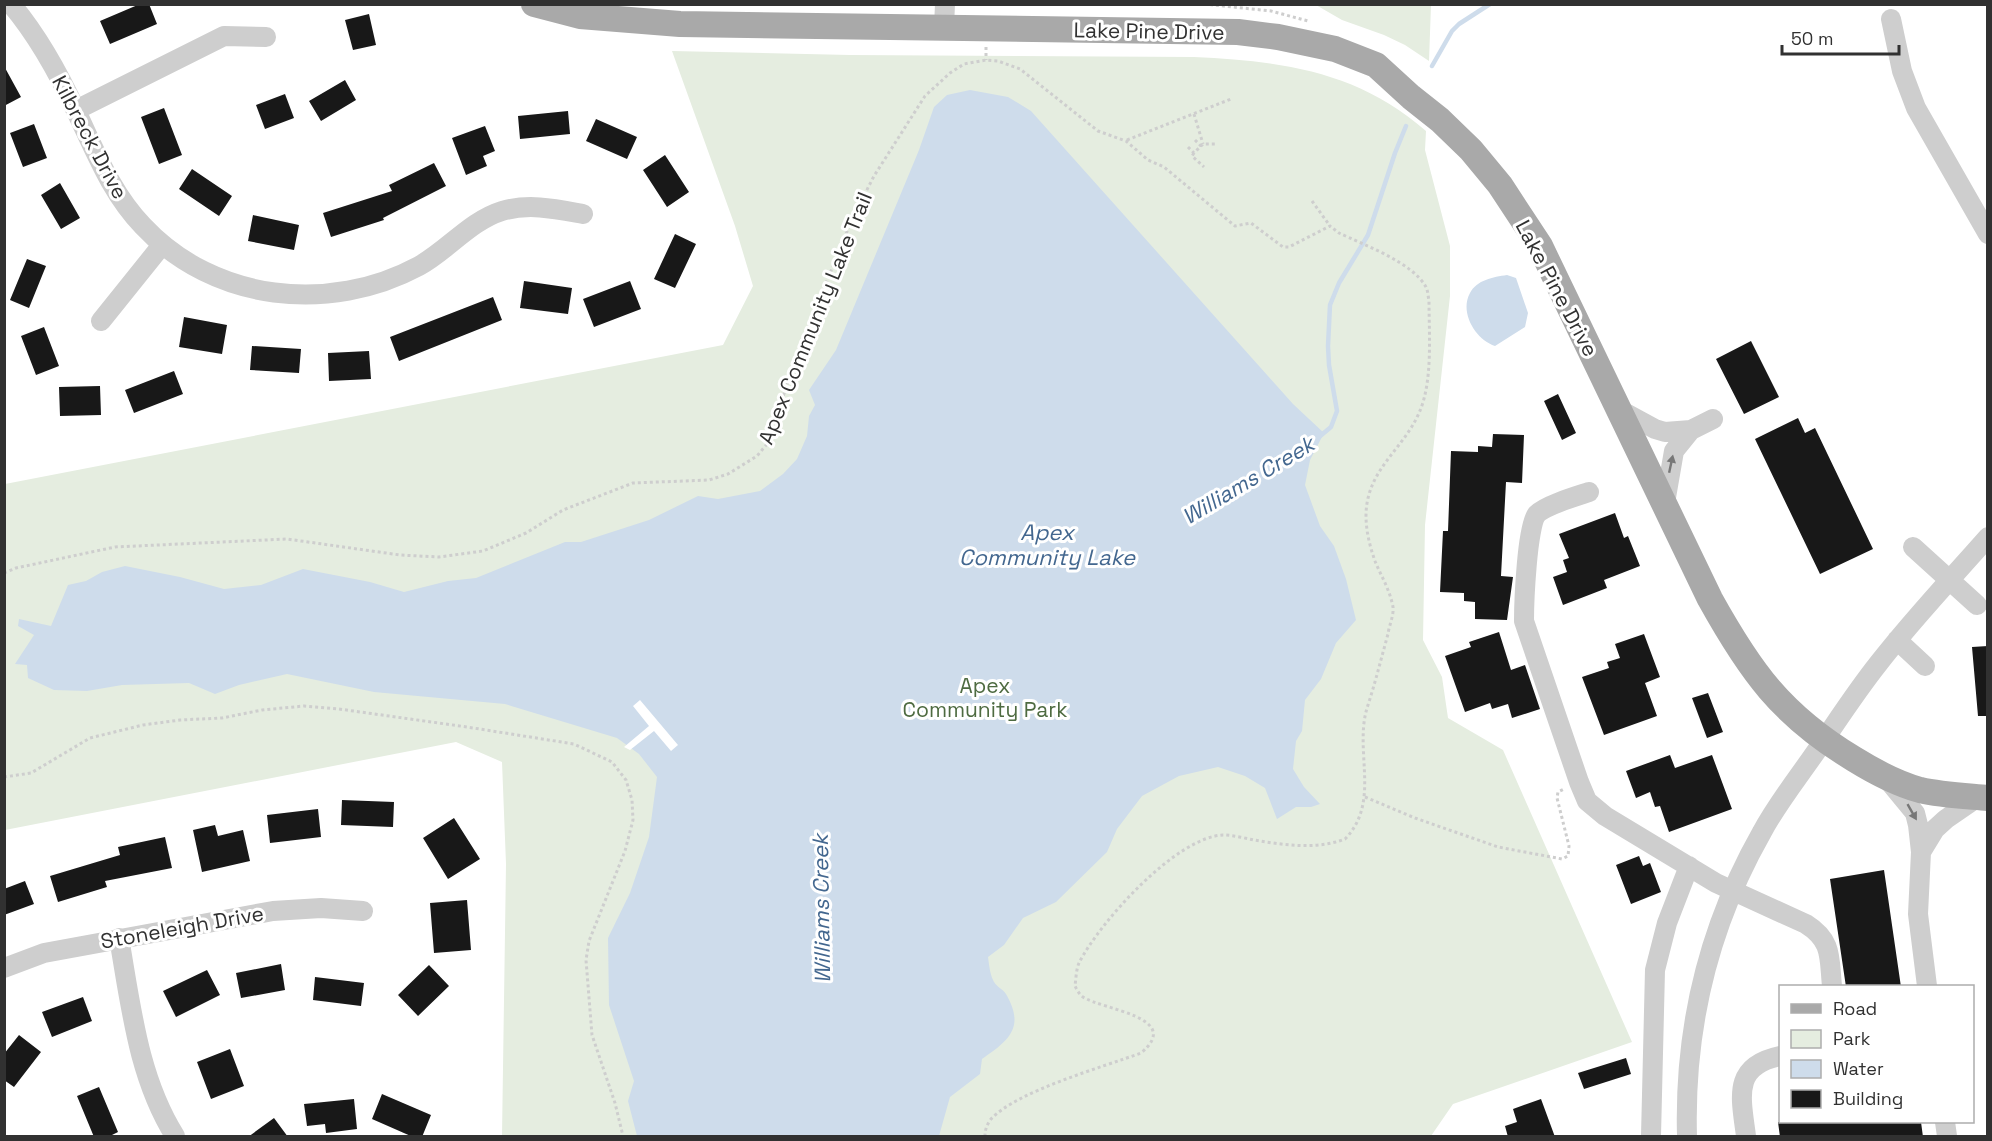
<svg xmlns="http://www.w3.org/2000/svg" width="1992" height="1141" viewBox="0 0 1992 1141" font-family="'Space Grotesk',sans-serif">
<rect width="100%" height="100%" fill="#fff"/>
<path fill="#e5ede0" d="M1316,5H1431L1429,61L1405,45L1384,35L1342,20Z
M672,51L850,55L1194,57C1281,61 1358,71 1426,131L1425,150L1450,246V296L1425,525L1423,640L1442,677L1448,718L1503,750L1632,1042L1453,1104L1431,1136H502L506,864L502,762L456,742L5,830V484L723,345L753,286L735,226Z"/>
<path fill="#cedceb" d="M970,90L1008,97L1031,111L1293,404L1324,433L1310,460L1305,485L1320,526L1334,546L1346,579L1356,620L1336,643L1321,679L1305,700L1302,731L1296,741L1293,769L1304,787L1320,804L1311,807H1296L1277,819L1265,788L1245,776L1218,767L1179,776L1142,796L1117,829L1107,852L1056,902L1023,918L1004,945L988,957C989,964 990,974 993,980C995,986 1003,989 1006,994C1025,1027 1010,1040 982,1059L980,1074L950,1097L939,1136H637L628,1101L634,1081L609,1005L608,938L630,893L649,837L657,777L639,754L617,738L505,704L374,692L287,674L239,685L215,694L189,683L122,685L87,691L54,690L28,678L27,665L15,664L34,635L18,626L19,619L51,626L68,585L86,581L102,572L125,566L180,577L224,589L261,585L303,569L370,582L404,592L448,581L476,578L565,542H581L649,520L698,496L718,499L760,491L783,474L797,459L807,436L809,416L815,405L809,390L836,350L919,150L934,107L947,95Z
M1507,275L1516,278L1528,313L1525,327L1495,346C1476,340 1459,313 1470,293C1477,280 1493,277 1507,275Z"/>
<path fill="#fff" d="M640,700L678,745L671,751L654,731L630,750L624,747L649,726L633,706Z"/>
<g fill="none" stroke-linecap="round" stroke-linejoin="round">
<path stroke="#cedceb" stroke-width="4.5" d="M1432,66L1452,31L1459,24L1490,4
M1319,437L1331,427L1337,411L1329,365L1328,346L1330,305L1339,283L1368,235L1395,153L1406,126"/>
</g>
<path fill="#181818" d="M140,4H149L157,24L110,44L100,21Z
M369,14L376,45L353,50L345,20Z
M4,66L21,97L4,106Z
M345,80L356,100L321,121L309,101Z
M285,94L294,118L265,129L256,105Z
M164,108L182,155L159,164L141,117Z
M568,111L570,134L520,139L518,116Z
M596,119L637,137L627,159L586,141Z
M34,124L47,158L23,167L10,133Z
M485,126L495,151L483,156L487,166L466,175L452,138Z
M665,155L689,192L667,207L643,170Z
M434,163L446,186L383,218L384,220L331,237L323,213L392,191L389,185Z
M192,169L232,196L219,216L179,189Z
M60,183L80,218L61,229L41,195Z
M253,215L299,225L294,250L248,241Z
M675,234L696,244L675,288L654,279Z
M27,259L46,266L29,308L10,300Z
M524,281L572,288L568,314L520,308Z
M630,281L641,309L594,327L583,299Z
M493,297L502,320L399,361L390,337Z
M184,317L227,325L222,354L179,347Z
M44,327L59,366L36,375L21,336Z
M1751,341L1779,397L1744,414L1716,359Z
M252,346L301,349L299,373L250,370Z
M369,351L371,379L329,381L328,353Z
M174,371L183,394L134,413L125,390Z
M100,386L101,415L60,416L59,387Z
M1558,394L1576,433L1562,440L1544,401Z
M1798,418L1805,433L1815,428L1873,549L1820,574L1755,439Z
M1493,434L1524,435L1522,483L1506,482L1501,576L1513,577L1507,620L1475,619V602L1464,601V593L1440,592L1443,531H1448L1451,451L1478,452V446L1492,447Z
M1615,513L1624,538L1628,536L1640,566L1604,580L1607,588L1563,605L1553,577L1567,572L1563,560L1569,558L1559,534Z
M1499,632L1511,670L1525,665L1540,709L1512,718L1508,704L1492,709L1490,703L1465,712L1445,656L1471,647L1469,642Z
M1644,634L1660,677L1645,683L1657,716L1604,735L1582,677L1609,668L1607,662L1620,658L1615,644Z
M1988,646V716H1978L1972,647Z
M1708,693L1723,732L1707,738L1692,698Z
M1670,755L1675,768L1712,755L1732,809L1669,832L1660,806L1655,807L1650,792L1636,798L1626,771Z
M342,800L394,802L393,827L341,825Z
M318,809L321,837L270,843L267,815Z
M454,818L480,859L448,879L423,838Z
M215,825L218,836L243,830L250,861L202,872L193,830Z
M165,837L172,868L105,881L107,887L58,902L50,876L120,855L118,847Z
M1639,856L1643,866L1650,863L1661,892L1631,904L1616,865Z
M1884,870L1901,987H1846L1830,879Z
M25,881L34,904L4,915V889Z
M467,900L471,950L434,953L430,903Z
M281,964L285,990L241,998L236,973Z
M429,965L449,986L418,1016L398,995Z
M207,970L220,995L176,1017L163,991Z
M315,977L364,983L361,1006L313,1000Z
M83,997L92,1021L52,1037L42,1012Z
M19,1035L41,1052L14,1087L4,1080V1054Z
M230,1049L244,1086L211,1099L197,1062Z
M1626,1058L1631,1074L1584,1089L1578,1073Z
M99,1087L118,1132L108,1137H94L77,1096Z
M382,1094L431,1115L422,1137H413L372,1119Z
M354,1099L357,1129L326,1133L325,1124L307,1126L304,1104Z
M1541,1099L1555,1137H1508L1505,1126L1517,1122L1513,1109Z
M274,1118L288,1137H248Z
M1778,1122H1921L1923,1137H1780Z"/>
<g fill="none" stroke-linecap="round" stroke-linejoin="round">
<path stroke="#cecece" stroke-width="3" stroke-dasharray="3 3" stroke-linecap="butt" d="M1204,4L1271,11L1308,21
M986,47V60
M1194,114L1203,144
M1127,140L1231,99
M1195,140L1201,146
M1188,147L1194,153L1203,144H1217
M1194,153L1192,156L1204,167
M1312,201L1330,226
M4,573L16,568L115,547L287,539L400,555L439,557L483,551L526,533L563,510L633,483L709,480L728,474L757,456L767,444L792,370L820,298L852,219L874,176L925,96L950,73L964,64L986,60L998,61L1020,69L1098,131L1126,141L1148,160L1164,167L1235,226L1251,223L1283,247H1289L1330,226L1339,233C1364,245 1412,262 1426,287C1428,291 1428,296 1429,301C1429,335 1433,382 1419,413C1403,450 1366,470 1366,516C1366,531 1370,547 1375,561C1381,576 1390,590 1393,607C1394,615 1389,626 1388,634C1381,659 1375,684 1367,708C1354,752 1381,802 1345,839C1316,850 1284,845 1254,840C1244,838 1233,835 1223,835C1176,837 1099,923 1079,963C1076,970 1076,979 1075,986C1077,990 1079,994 1083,997C1103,1010 1184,1017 1141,1053C1103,1067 1017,1091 991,1119C987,1124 985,1130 985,1136
M4,777L31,773L90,738L143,725L180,720L222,718L262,710L304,706L339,709L467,727L574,744L612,762L626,780L632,800L633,820L625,851L589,941L586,960L592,1035L615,1103L623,1136
M1365,797L1415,818L1498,847L1562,859L1568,856L1569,846L1557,798L1558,792L1564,789"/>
<path stroke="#cecece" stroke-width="20" d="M11,4C39,37 59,74 77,113C96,153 112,194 143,226C214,302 330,314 419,266C448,250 470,221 502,211C529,203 556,209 583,214
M1891,19L1902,71L1916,108L1988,234
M944,27L945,4
M76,110L224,36L266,37
M101,321L162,245
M1620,410L1655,429L1665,432L1691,430
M1589,492C1577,496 1546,505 1537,514C1527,525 1524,603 1524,621L1579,782L1587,801L1605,816L1716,883L1806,924C1833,941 1829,958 1832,986
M1665,503L1674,451L1691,430L1713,419
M1913,547L1977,605
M1897,640L1925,666
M1887,779L1915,813L1918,825L1921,852L1918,914L1927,986
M1921,852L1935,829L1946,819L1978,797
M119,938C131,1006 138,1077 175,1136
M4,968L44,953L273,911L321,908L363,911
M1945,1122L1947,1136
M1651,1136L1655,970L1667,923L1689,866
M1687,1136C1684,1028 1708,927 1762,832C1777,804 1797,779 1815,753C1836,723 1855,693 1878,664C1912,620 1951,579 1988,537
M1746,1136C1741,1097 1732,1066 1780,1056"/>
<path stroke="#a9a9a9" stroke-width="26" d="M534,4L580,16L680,24L1238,32L1278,37L1335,49L1376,65L1411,97L1440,120L1471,150L1500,185L1540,246L1710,599C1750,671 1781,715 1854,759C1875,772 1895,783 1920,790C1941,795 1966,796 1988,798"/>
</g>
<defs><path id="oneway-solid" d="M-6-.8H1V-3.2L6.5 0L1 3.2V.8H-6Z" transform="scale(1.5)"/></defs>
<g fill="#787878">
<use href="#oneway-solid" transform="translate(1671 464) rotate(-78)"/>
<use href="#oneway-solid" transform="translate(1912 812) rotate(60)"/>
</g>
<g text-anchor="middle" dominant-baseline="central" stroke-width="6" stroke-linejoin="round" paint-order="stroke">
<g font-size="21" fill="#313131" stroke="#fff">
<text transform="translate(1149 31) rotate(1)">Lake Pine Drive</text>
<text transform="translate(90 137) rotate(62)">Kilbreck Drive</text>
<text transform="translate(1557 288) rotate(62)">Lake Pine Drive</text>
<text transform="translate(815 318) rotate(-68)">Apex Community Lake Trail</text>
<text transform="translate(182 927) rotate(-10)">Stoneleigh Drive</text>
</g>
<g font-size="21" fill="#4e6b41" stroke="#fff">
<text x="985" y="685">Apex<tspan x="985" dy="24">Community Park</tspan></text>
</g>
<g font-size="22" font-style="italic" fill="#43678f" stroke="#fff">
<text transform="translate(1248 480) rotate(-31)">Williams Creek</text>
<text x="1047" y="532">Apex<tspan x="1047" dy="25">Community Lake</tspan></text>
<text transform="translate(821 909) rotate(-91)">Williams Creek</text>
</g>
</g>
<rect width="1992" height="1141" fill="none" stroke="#313131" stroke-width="12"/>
<rect x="1779" y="985" width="195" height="138" fill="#ffffff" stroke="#adadad" stroke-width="1.5"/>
<rect x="1791" y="1004" width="30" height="9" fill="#a9a9a9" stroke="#adadad" stroke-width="1.5"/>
<text x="1833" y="1015" font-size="18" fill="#313131">Road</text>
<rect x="1791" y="1030" width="30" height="18" fill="#e5ede0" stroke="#adadad" stroke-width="1.5"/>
<text x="1833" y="1045" font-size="18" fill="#313131">Park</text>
<rect x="1791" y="1060" width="30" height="18" fill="#cedceb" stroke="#adadad" stroke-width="1.5"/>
<text x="1833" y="1075" font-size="18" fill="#313131">Water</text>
<rect x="1791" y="1090" width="30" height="18" fill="#181818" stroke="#adadad" stroke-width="1.5"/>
<text x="1833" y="1105" font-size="18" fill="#313131">Building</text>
<path d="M1782 45v9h117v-9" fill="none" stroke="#313131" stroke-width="3"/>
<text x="1791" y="45" font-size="18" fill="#313131" stroke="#ffffff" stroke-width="4.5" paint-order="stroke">50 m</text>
</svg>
